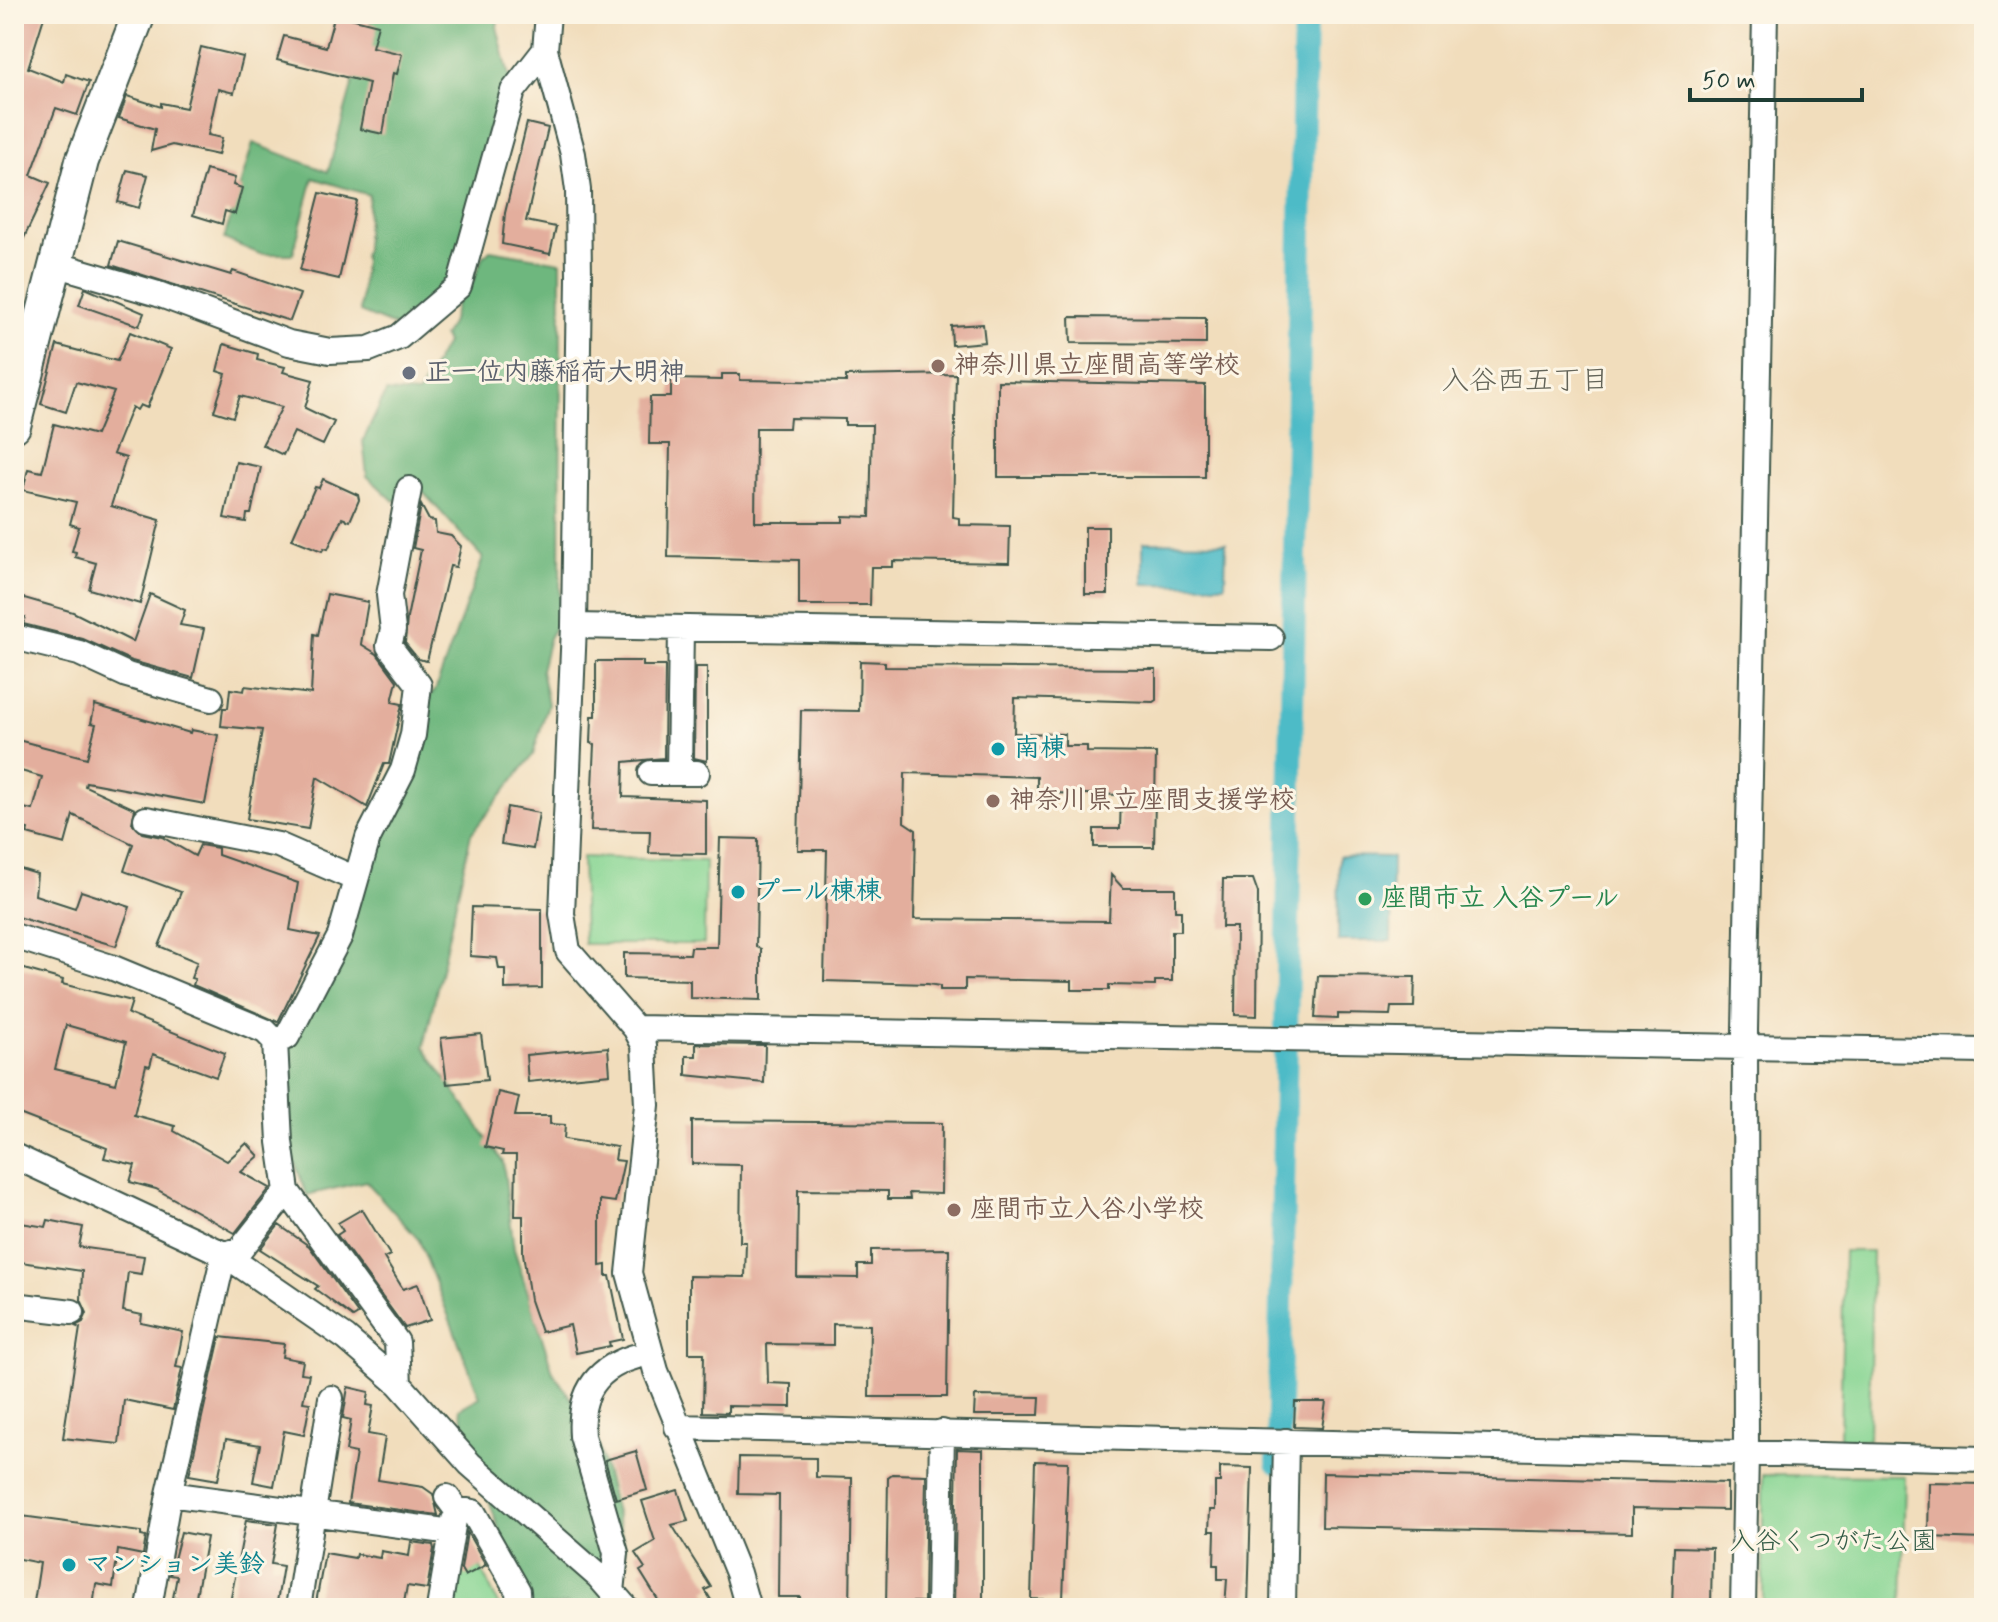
<svg xmlns="http://www.w3.org/2000/svg" width="1998" height="1622" viewBox="0 0 1998 1622" font-family="Mynerve,'Klee One',sans-serif">
<rect width="100%" height="100%" fill="#fcf5e5"/>
<filter id="ink" filterUnits="userSpaceOnUse"><feTurbulence type="fractalNoise" baseFrequency=".0125" numOctaves="2"/><feDisplacementMap in="SourceGraphic" scale="16" xChannelSelector="R" yChannelSelector="G"/><feConvolveMatrix kernelMatrix="1 2 1 2 8 2 1 2 1" color-interpolation-filters="sRGB"/></filter>
<filter id="wash" filterUnits="userSpaceOnUse"><feTurbulence type="fractalNoise" baseFrequency=".006" numOctaves="4" result="noise"/><feDisplacementMap in="SourceGraphic" scale="32" xChannelSelector="R" yChannelSelector="G"/><feGaussianBlur stdDeviation="1.8" result="paint"/><feColorMatrix in="noise" values="0 0 0 0 0 0 0 0 0 0 0 0 0 0 0 0 0 1.4 0 .05"/><feComposite in="paint" operator="in"/></filter>
<g filter="url(#wash)">
<rect width="100%" height="100%" fill="#f1ddbc"/>
<path fill="#89d694" stroke="#548a64" stroke-width="2" d="M582,857L705,861L704,944H584Z
M1844,1251H1872L1869,1440L1840,1439Z
M1763,1475L1905,1476L1902,1608H1763Z
M472,1550L500,1608H448L456,1558Z"/>
<path fill="#6eb77e" stroke="#467a59" stroke-width="2" d="M372,14H499L497,27L510,80L464,276L397,327L360,312L369,195L313,178L293,254H260L224,239L253,143L328,172Z
M490,250L561,262L560,619L549,638L541,670L548,704L533,755L471,834L424,1047L503,1162L514,1249L553,1372L596,1435L625,1548L608,1608H572L568,1604L529,1608L498,1527L459,1409L480,1397L419,1240L366,1181L307,1195L281,1126L283,1040L336,939L415,710L435,691L483,558L421,490L394,501L367,476L363,441L386,392L418,394L446,343L443,336L451,324L456,304L471,286L483,257Z"/>
<path fill="#4dbbc7" stroke="#367c7e" stroke-width="2" d="M1143,542L1226,543L1225,585L1143,584Z
M1339,856L1392,857L1391,941H1338Z"/>
<g fill="none" stroke-linecap="round" stroke-linejoin="round">
<path stroke="#4dbbc7" stroke-width="24" d="M1278,1462L1305,14"/>
</g>
<g id="blocks">
<path fill="#e3ae9d" fill-rule="evenodd" d="M14,14H45L28,68L64,82L66,74L89,82L77,115L56,108L31,175L50,183L14,259Z
M335,14L378,25L372,47L402,54L397,74L393,73L383,134L360,129L369,83L277,60L284,36L326,47Z
M201,47L243,57L234,93L218,89L208,135L222,138L218,155L172,145L151,151L155,129L119,118L127,96L161,107V103L186,108Z
M527,123L548,128L526,221L556,227L550,254L502,244L505,213Z
M127,170L148,175L139,208L118,202Z
M206,170L235,178L233,185L242,188L235,214L225,211L222,224L193,215Z
M320,193L357,201L339,279L300,270Z
M118,241L231,275L233,271L300,294L290,321L111,265Z
M85,288L144,313L139,326L79,305Z
M1070,317L1206,318V344L1071,343Z
M983,324L985,342L952,345L951,326Z
M130,332L171,349L147,408L140,405L137,410L132,407L113,454L126,458L111,506L160,520L140,604L89,589L96,563L75,557L76,552L72,551L79,527L70,524L76,502L23,490L28,469L42,472L54,424L96,435L114,392L76,382L66,412L41,404L57,345L117,361Z
M224,344L258,354L257,360L285,367L283,372L313,380L305,408L334,422L323,445L294,432L283,455L262,445L282,407L240,396L233,417L214,411L226,374L217,371Z
M722,374H740V380L846,382V376L956,374L953,517L959,518V525L1010,526L1009,563L893,561V567H871L870,605H799V560L668,557L670,444H649L650,397H671V379L722,380ZM790,418L845,419V425H872L870,517L843,516V522H755L756,428H789Z
M998,381L1205,385V477H998Z
M236,462L261,467L251,514H247L246,522L224,518Z
M323,479L358,495L359,500L350,521L342,518L328,549L324,548L322,551L292,539L315,487L319,488Z
M421,505L429,520L435,521L436,533L451,536L461,546L456,567L450,566L427,661L418,659L405,643L407,618L421,550L413,548Z
M1085,527H1108V594H1085Z
M150,594L185,610L180,625L204,629L193,678L132,661L83,639L23,624L25,617H14V595L73,612L133,642Z
M327,594L368,602L361,644L377,654L397,681L392,702L402,704L389,764H384L367,807L317,777L308,829L247,819L262,730L221,726L223,708H228L230,689L244,691L245,686L311,694L314,634L318,635Z
M596,661H643V666H665L664,758L624,762L623,797L706,800V854L649,853L650,831L591,830L595,744L591,743L592,716H596Z
M860,661L885,662V667L1156,669V700L1153,702L1015,698L1014,733L1065,734V746H1087V752L1156,753L1154,847H1094V829H1120L1121,795L1050,793V790H1037V777L905,773L904,822L916,830L914,919L1109,921L1111,875L1123,888H1175V911H1181V931H1172V981H1155V986L1109,985V990H1072V981L965,979V990H940V986L928,984L824,981L827,850H798L801,710L859,711Z
M695,667H707V761L694,758Z
M95,705L190,733L191,730L218,735L205,804L86,782L85,786L135,809L132,823L142,833L162,837L195,856L200,845L218,848V855L298,883L290,930L320,936L278,1022L193,985L195,979L191,978L197,962L159,946L181,892L124,871L133,844L73,815L65,844L27,834L28,829L14,826V806L33,810L42,777L14,769V739L87,758L96,724L91,723Z
M507,807L539,813L533,849L501,844Z
M720,838L758,839L756,947L761,949V1000L690,998V980L624,978V953L690,954L691,947H717Z
M14,867L37,874L35,895L75,908L81,891L130,907L116,946L14,916Z
M1223,879H1253L1258,893L1257,1016L1235,1015L1236,927H1222Z
M472,907L542,909V988L505,989V969H499L497,958L470,956Z
M17,967L63,980L62,984L132,1001L128,1014L225,1053L216,1077L153,1054L150,1066L146,1065L134,1115L175,1126L174,1131L227,1161L247,1143L259,1156L241,1172L270,1188L235,1233L156,1189L130,1182L135,1165L104,1158L107,1148L14,1112V1025L22,992L14,990ZM66,1025L126,1042L116,1084L55,1069Z
M1318,976L1415,977L1414,1007H1391L1390,1015L1338,1014V1019L1315,1018Z
M481,1034L487,1080L447,1084L441,1038Z
M696,1044L765,1045L764,1083L686,1075V1056H696Z
M608,1047L610,1074L528,1082L526,1055Z
M498,1092L519,1097L515,1116H550V1124L565,1125L564,1139L617,1147L615,1160L624,1161L615,1202L600,1200V1266L606,1265V1276H610L623,1339L609,1342L610,1346L576,1353L570,1325L541,1332L530,1300L523,1253V1216H515L516,1155H502L503,1151L485,1147Z
M692,1121L942,1123L941,1194L909,1193L910,1199H888V1191L798,1190L797,1277L858,1278V1265H871V1250L949,1249L947,1397H869L870,1325L833,1324V1345L767,1344L768,1383L791,1384V1407L728,1406V1413L703,1412L704,1353H689V1276L745,1277L746,1242H740L741,1165L692,1164Z
M362,1209L390,1255L384,1258L403,1289L418,1284L430,1320L405,1328L337,1235L343,1231L338,1223Z
M48,1220L83,1227L79,1247L144,1256L141,1274L128,1272L123,1311L142,1315L141,1323L183,1332L176,1367L182,1368L173,1410L124,1400L119,1444L63,1438L80,1328L75,1326L83,1322L87,1313L81,1300L82,1271L14,1261V1222L46,1227Z
M279,1225L309,1246L358,1314L353,1317L315,1289L318,1286L260,1249Z
M220,1337L284,1344L282,1357L303,1361L301,1373L309,1374L303,1402L310,1403L304,1435L284,1431L274,1486L253,1482L260,1445L226,1439L218,1480L189,1475Z
M348,1387L369,1392L367,1405L373,1406L368,1434L385,1437L378,1480L423,1487L433,1494L438,1515L348,1503L356,1453L346,1451L351,1420L343,1418Z
M975,1396L1040,1397L1039,1415H974Z
M1295,1402H1326L1322,1428L1294,1427Z
M957,1449L983,1450V1608H954Z
M636,1451L647,1490L616,1499L605,1460Z
M739,1457L816,1458V1477L852,1478L850,1608H822V1605L801,1604L800,1597H778L779,1495L738,1494Z
M1035,1461L1068,1462L1063,1600L1031,1599Z
M1220,1467L1252,1468L1248,1608H1225L1227,1579H1218V1565H1214L1215,1531H1209L1210,1510H1215V1482H1220Z
M1323,1473L1727,1483V1510L1632,1508V1533L1322,1527Z
M892,1474L926,1475L924,1602H913L912,1608H886L888,1477Z
M1929,1483L1984,1484V1539L1928,1537Z
M678,1490L688,1521L672,1525L711,1587L705,1590L716,1608H663L640,1571L645,1568L635,1553L655,1541L642,1501Z
M14,1515L141,1532V1536L146,1537L143,1555L118,1550L113,1587L96,1584L93,1608L34,1602L40,1563L14,1558Z
M246,1520L278,1524L271,1564L283,1566L276,1608H229Z
M181,1532L207,1537L194,1607L177,1604L178,1599L173,1598L177,1576L170,1575Z
M467,1532L486,1565L465,1576L461,1569Z
M411,1542L433,1545L434,1549L427,1589L407,1586L403,1608H315L325,1553L355,1558L356,1554L380,1558L381,1551L409,1556Z
M1674,1547L1712,1548L1711,1608H1672Z"/>
</g>
</g>
<g filter="url(#ink)">
<use href="#blocks" fill-opacity="0" stroke="#3e5548" stroke-width="2"/>
<g fill="none" stroke-linecap="round" stroke-linejoin="round">
<g stroke="#3e5548" stroke-width="28">
<path id="minor" d="M548,14L545,50L573,154L578,190L579,277L574,626L562,914L568,951L635,1028L644,1045L647,1105L629,1273L656,1371L738,1573L748,1608
M55,264L158,294L289,343L330,351L369,349L399,337L459,286L513,91L545,50
M574,626L1271,638
M14,637L79,653L127,675L211,699
M651,773H697
M679,773L681,628
M146,819L278,845L356,879
M14,936L111,967L265,1031L275,1041L280,1142L287,1191L397,1342L399,1384
M635,1028L1984,1051
M275,1041L287,1037L340,936L368,838L403,770L413,735L419,685L389,646L393,630L389,595L409,489
M14,1156L224,1254L346,1338L399,1384L470,1464L599,1577L626,1608
M14,1305L72,1312
M677,1427L1984,1459
M169,1494L452,1532
M447,1497L456,1509L473,1512L518,1591L519,1608
M612,1592L616,1553L582,1436C578,1386 603,1362 650,1353
M149,1608L169,1494L224,1254L240,1250L287,1191
M298,1608L331,1398
M439,1608L454,1520
M939,1608L942,1432
M1283,1608L1286,1441
M1743,1608L1746,1454L1745,1030L1765,14"/>
</g>
<g stroke="#3e5548" stroke-width="36">
<path id="major" d="M14,426L82,161L139,14"/>
</g>
<use href="#minor" stroke="#fff" stroke-width="24"/>
<use href="#major" stroke="#fff" stroke-width="32"/>
</g>
</g>
<g fill="#8d6e63" stroke="#fcf5e5" stroke-width="3">
<circle cx="938" cy="366" r="8"/>
<circle cx="993" cy="801" r="8"/>
<circle cx="954" cy="1210" r="8"/>
</g>
<circle fill="#6b7280" stroke="#fcf5e5" stroke-width="3" cx="409" cy="373" r="8"/>
<g fill="#0f9aa8" stroke="#fcf5e5" stroke-width="3">
<circle cx="998" cy="749" r="8"/>
<circle cx="738" cy="892" r="8"/>
<circle cx="69" cy="1565" r="8"/>
</g>
<circle fill="#2e9e5b" stroke="#fcf5e5" stroke-width="3" cx="1365" cy="899" r="8"/>
<g text-anchor="middle" dominant-baseline="central" stroke-width="6" stroke-linejoin="round" paint-order="stroke">
<g font-size="26" font-weight="bold" fill="#785e54" stroke="#fcf5e5" text-anchor="start">
<text x="954" y="366">神奈川県立座間高等学校</text>
<text x="1009" y="801">神奈川県立座間支援学校</text>
<text x="970" y="1210">座間市立入谷小学校</text>
</g>
<g font-size="26" font-weight="bold" fill="#5b616d" stroke="#fcf5e5" text-anchor="start">
<text x="425" y="373">正一位内藤稲荷大明神</text>
</g>
<g font-size="26" font-weight="bold" fill="#0d838f" stroke="#fcf5e5" text-anchor="start">
<text x="1014" y="749">南棟</text>
<text x="754" y="892">プール棟棟</text>
<text x="85" y="1565">マンション美鈴</text>
</g>
<g font-size="26" font-weight="bold" fill="#27864d" stroke="#fcf5e5" text-anchor="start">
<text x="1381" y="899">座間市立 入谷プール</text>
</g>
<g font-size="26" fill="#345c47" stroke="#fcf5e5">
<text x="1833" y="1542">入谷くつがた公園</text>
</g>
<g font-size="28" fill="#646559" stroke="#fcf5e5">
<text x="1525" y="381">入谷西五丁目</text>
</g>
</g>
<rect width="1998" height="1622" fill="none" stroke="#fcf5e5" stroke-width="48"/>
<path d="M1690 88v12h172v-12" fill="none" stroke="#1f3d34" stroke-width="4"/>
<text x="1702" y="88" font-size="24" fill="#1f3d34" stroke="#fcf5e5" stroke-width="6" paint-order="stroke">50 m</text>
</svg>
